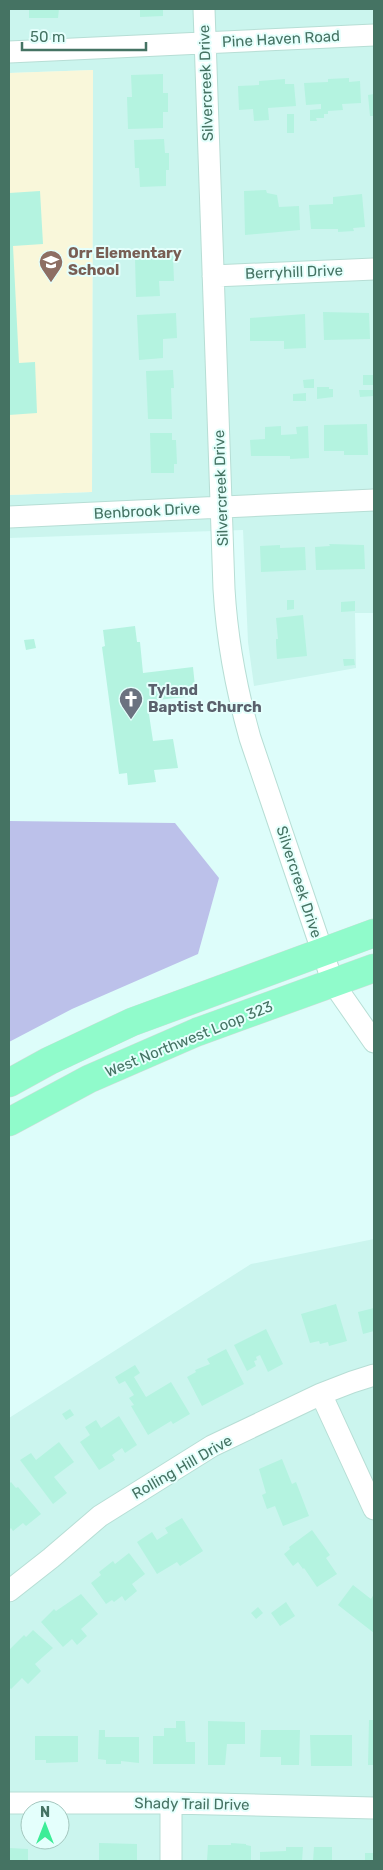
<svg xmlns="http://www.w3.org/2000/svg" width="383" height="1870" viewBox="0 0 383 1870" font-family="Rubik,sans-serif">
<rect width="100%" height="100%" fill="#ddfdfa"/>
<path fill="#cbf5ee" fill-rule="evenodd" d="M9,9H374V613H355L356,668L254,686L248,642L243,530L9,538V495L92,492L93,70L9,73Z
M374,1239V1861H9V1418L251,1264ZM30,1810H60V1840H30Z"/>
<path fill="#f9f7da" d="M93,70L92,492L9,495V73Z"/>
<path fill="#bcc1ea" d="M9,821L175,823L219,878L198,954L72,1009L9,1042Z"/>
<path fill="#b4f3e0" d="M29,9H59L58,18H29Z
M140,9H163V16L140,17Z
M163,74V93H168V112H163V128L128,129L127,97H132L131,75Z
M349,78V82L360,81L361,103L342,104L343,110L328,111V114H324V118H316L317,121H310V110L321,109V104L306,105L304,83L328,82V79Z
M285,79V84H294L296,106L268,108L269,120L254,121L253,109L239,110L238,86L259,85V81Z
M374,94V116H370L368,95Z
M287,114H294V133H287Z
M164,139L165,153H169V170H166V186L140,187L139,168H135L134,140Z
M266,190L267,193L277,195L279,207L299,206L300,230L245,235L244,191Z
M40,191L43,244L13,246L19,363L35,362L37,413L9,415V193Z
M362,194L365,227L353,228L354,231L338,232V229H311L309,205L333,204V197Z
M173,256L174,281H159L160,296L136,297L135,258Z
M323,312L369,313L370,339L324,340Z
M176,313L177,338L163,339V358L139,360L137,315Z
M305,314L306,348L284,349V341H250V318Z
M173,370L174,388H171L172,419H148L146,371Z
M363,375H374V385H363Z
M314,379V388H304L303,380Z
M317,387H329V389H333V397L317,399Z
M359,390H374V396L360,397Z
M306,393V401H293V394Z
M367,424L368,455H344V451H324V425Z
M281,426V435L297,434L296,427L308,426L309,458L290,459V456H251L250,440L265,439V427Z
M150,433H172V440H176L177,464H174V473H151Z
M329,544L364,545L365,569L316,570L315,547L330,546Z
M280,545V548L305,547L306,570L261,572L260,546Z
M287,600H294V609L287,610Z
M355,601V611L341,612V602Z
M303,615L307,656L277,659L276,643V639H278L276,618Z
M135,626L137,642H140L143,673L193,667L196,696L147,701L153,741L173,739L178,768L154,770L156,782L128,785L127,773L119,774L102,647L105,646L103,630Z
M34,639L36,648L26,650L24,640Z
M343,659H354L355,665L344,666Z
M336,1304L347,1341L329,1346L328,1342L320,1344L319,1341L310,1343L301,1314Z
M374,1308V1331L363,1334L358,1312Z
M266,1329L283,1364L268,1372L260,1355L256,1357L257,1360L254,1361L256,1366L247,1371L234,1345Z
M226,1349L244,1384L202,1406L187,1377L196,1372L195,1370L210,1364L207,1359Z
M135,1365L140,1373L134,1377L146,1397L171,1382L190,1414L173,1424L171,1421L148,1435L131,1406L134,1405L129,1398L134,1395L125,1381L119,1384L115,1377Z
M70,1409L74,1415L66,1420L62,1414Z
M119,1416L137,1445L125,1453L122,1448L112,1455L115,1460L99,1470L80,1442L90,1435L85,1427L96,1420L101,1428Z
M59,1442L74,1462L54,1477L67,1493L53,1504L20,1460L31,1453L36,1460Z
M282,1459L292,1484L296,1482L309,1516L283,1526L275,1506L267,1509L262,1495L266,1493L259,1469Z
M11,1482L16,1488L18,1487L41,1514L26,1526L23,1523L13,1531L11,1528L9,1530V1484Z
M182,1518L203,1551L180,1566L177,1562L157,1574L137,1542L152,1532L157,1540L168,1533L165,1528Z
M312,1530L330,1555L326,1558L337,1574L317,1587L304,1568L303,1569L298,1562L293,1566L284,1554L290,1549L289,1547Z
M129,1553L145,1574L132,1584L137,1591L125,1601L122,1596L114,1602L112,1600L106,1604L91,1583L101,1575L99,1572L113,1561L115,1564Z
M353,1585L371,1599L374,1594V1633L338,1605Z
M81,1594L98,1614L81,1629L87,1636L77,1645L72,1639L63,1647L41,1622L54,1609L56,1611Z
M286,1602L295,1616L280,1626L271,1613Z
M258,1607L263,1613L256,1619L251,1613Z
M33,1630L53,1648L35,1664L41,1671L28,1684L22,1678L11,1689L9,1687V1650L24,1635L26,1637Z
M369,1720H374V1765H368Z
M176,1721H185L186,1742H195V1764H153V1736H164V1728H176Z
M208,1721L245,1722V1744H227L225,1765H208Z
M99,1730H105V1737H139V1763L121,1761V1764H106V1760L98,1759Z
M261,1730H300L299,1765H281V1757H260Z
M310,1735H352V1766H311Z
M35,1736H78V1762L46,1763V1760H35Z
M99,1843L137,1844V1861H99Z
M231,1843L246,1844V1845L251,1846V1861H207L208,1845H231Z
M286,1847H303L302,1861H260V1852L286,1851Z
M314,1847H332V1861H313Z
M9,1848L28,1849V1861H9Z
M365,1853H374V1861H365Z"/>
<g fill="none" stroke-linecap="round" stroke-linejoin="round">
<g stroke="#b7ded5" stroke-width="23">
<path id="minor" d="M204,9L224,589C227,640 236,688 250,738L333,983L374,1042
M9,52L374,35
M213,276L374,269
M9,517L374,500
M321,1394L374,1509
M9,1591L51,1558L100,1516L212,1446L321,1394L352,1382L374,1375
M9,1803H171L374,1808
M171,1803V1861"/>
</g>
<g stroke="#d2ddda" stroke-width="29">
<path id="highway" d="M9,1083L49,1061L132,1022L374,933
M9,1122L89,1079L197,1032L374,968"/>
</g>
<use href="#minor" stroke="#fff" stroke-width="21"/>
<use href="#highway" stroke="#90fbcb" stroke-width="28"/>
</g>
<defs>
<g id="school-pin" transform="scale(1.25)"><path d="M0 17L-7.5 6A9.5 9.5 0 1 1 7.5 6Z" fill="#8d6e63" stroke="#e4fffc"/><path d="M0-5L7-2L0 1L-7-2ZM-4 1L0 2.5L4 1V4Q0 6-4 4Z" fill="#fff"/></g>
<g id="church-pin" transform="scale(1.25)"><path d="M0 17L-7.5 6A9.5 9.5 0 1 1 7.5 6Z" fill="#6b7280" stroke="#e4fffc"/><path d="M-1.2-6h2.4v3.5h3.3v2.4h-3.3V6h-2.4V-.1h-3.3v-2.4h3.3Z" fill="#fff"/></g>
</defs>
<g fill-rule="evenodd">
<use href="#school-pin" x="51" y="262"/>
<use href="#church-pin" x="131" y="699"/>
</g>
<g text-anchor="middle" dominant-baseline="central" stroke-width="4" stroke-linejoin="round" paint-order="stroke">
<g font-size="15" fill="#457363" stroke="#e4fffc">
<text transform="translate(281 39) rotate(-3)">Pine Haven Road</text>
<text transform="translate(206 83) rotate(-92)">Silvercreek Drive</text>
<text transform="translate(294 272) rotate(-2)">Berryhill Drive</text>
<text transform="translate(221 488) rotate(-92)">Silvercreek Drive</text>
<text transform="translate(147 511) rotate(-3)">Benbrook Drive</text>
<text transform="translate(299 882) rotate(72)">Silvercreek Drive</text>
<text transform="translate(189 1039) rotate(-22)">West Northwest Loop 323</text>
<text transform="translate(182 1467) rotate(-30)">Rolling Hill Drive</text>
<text transform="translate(192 1804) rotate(1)">Shady Trail Drive</text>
</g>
<g font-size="15" font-weight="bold" fill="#785e54" stroke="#e4fffc" text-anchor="start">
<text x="68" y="253">Orr Elementary<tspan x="68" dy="17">School</tspan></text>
</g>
<g font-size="15" font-weight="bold" fill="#5b616d" stroke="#e4fffc" text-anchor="start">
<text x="148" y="690">Tyland<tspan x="148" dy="17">Baptist Church</tspan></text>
</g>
</g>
<rect width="383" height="1870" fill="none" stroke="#457363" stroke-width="20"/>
<g transform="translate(45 1825)"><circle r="24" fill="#e4fffc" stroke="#a4c7bf"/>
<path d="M0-4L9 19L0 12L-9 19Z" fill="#3ced97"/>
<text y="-8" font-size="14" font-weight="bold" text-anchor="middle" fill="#457363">N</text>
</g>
<path d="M22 42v8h124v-8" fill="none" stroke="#457363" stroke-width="2.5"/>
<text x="30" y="42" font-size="15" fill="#457363" stroke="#e4fffc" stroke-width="4" paint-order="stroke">50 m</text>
</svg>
